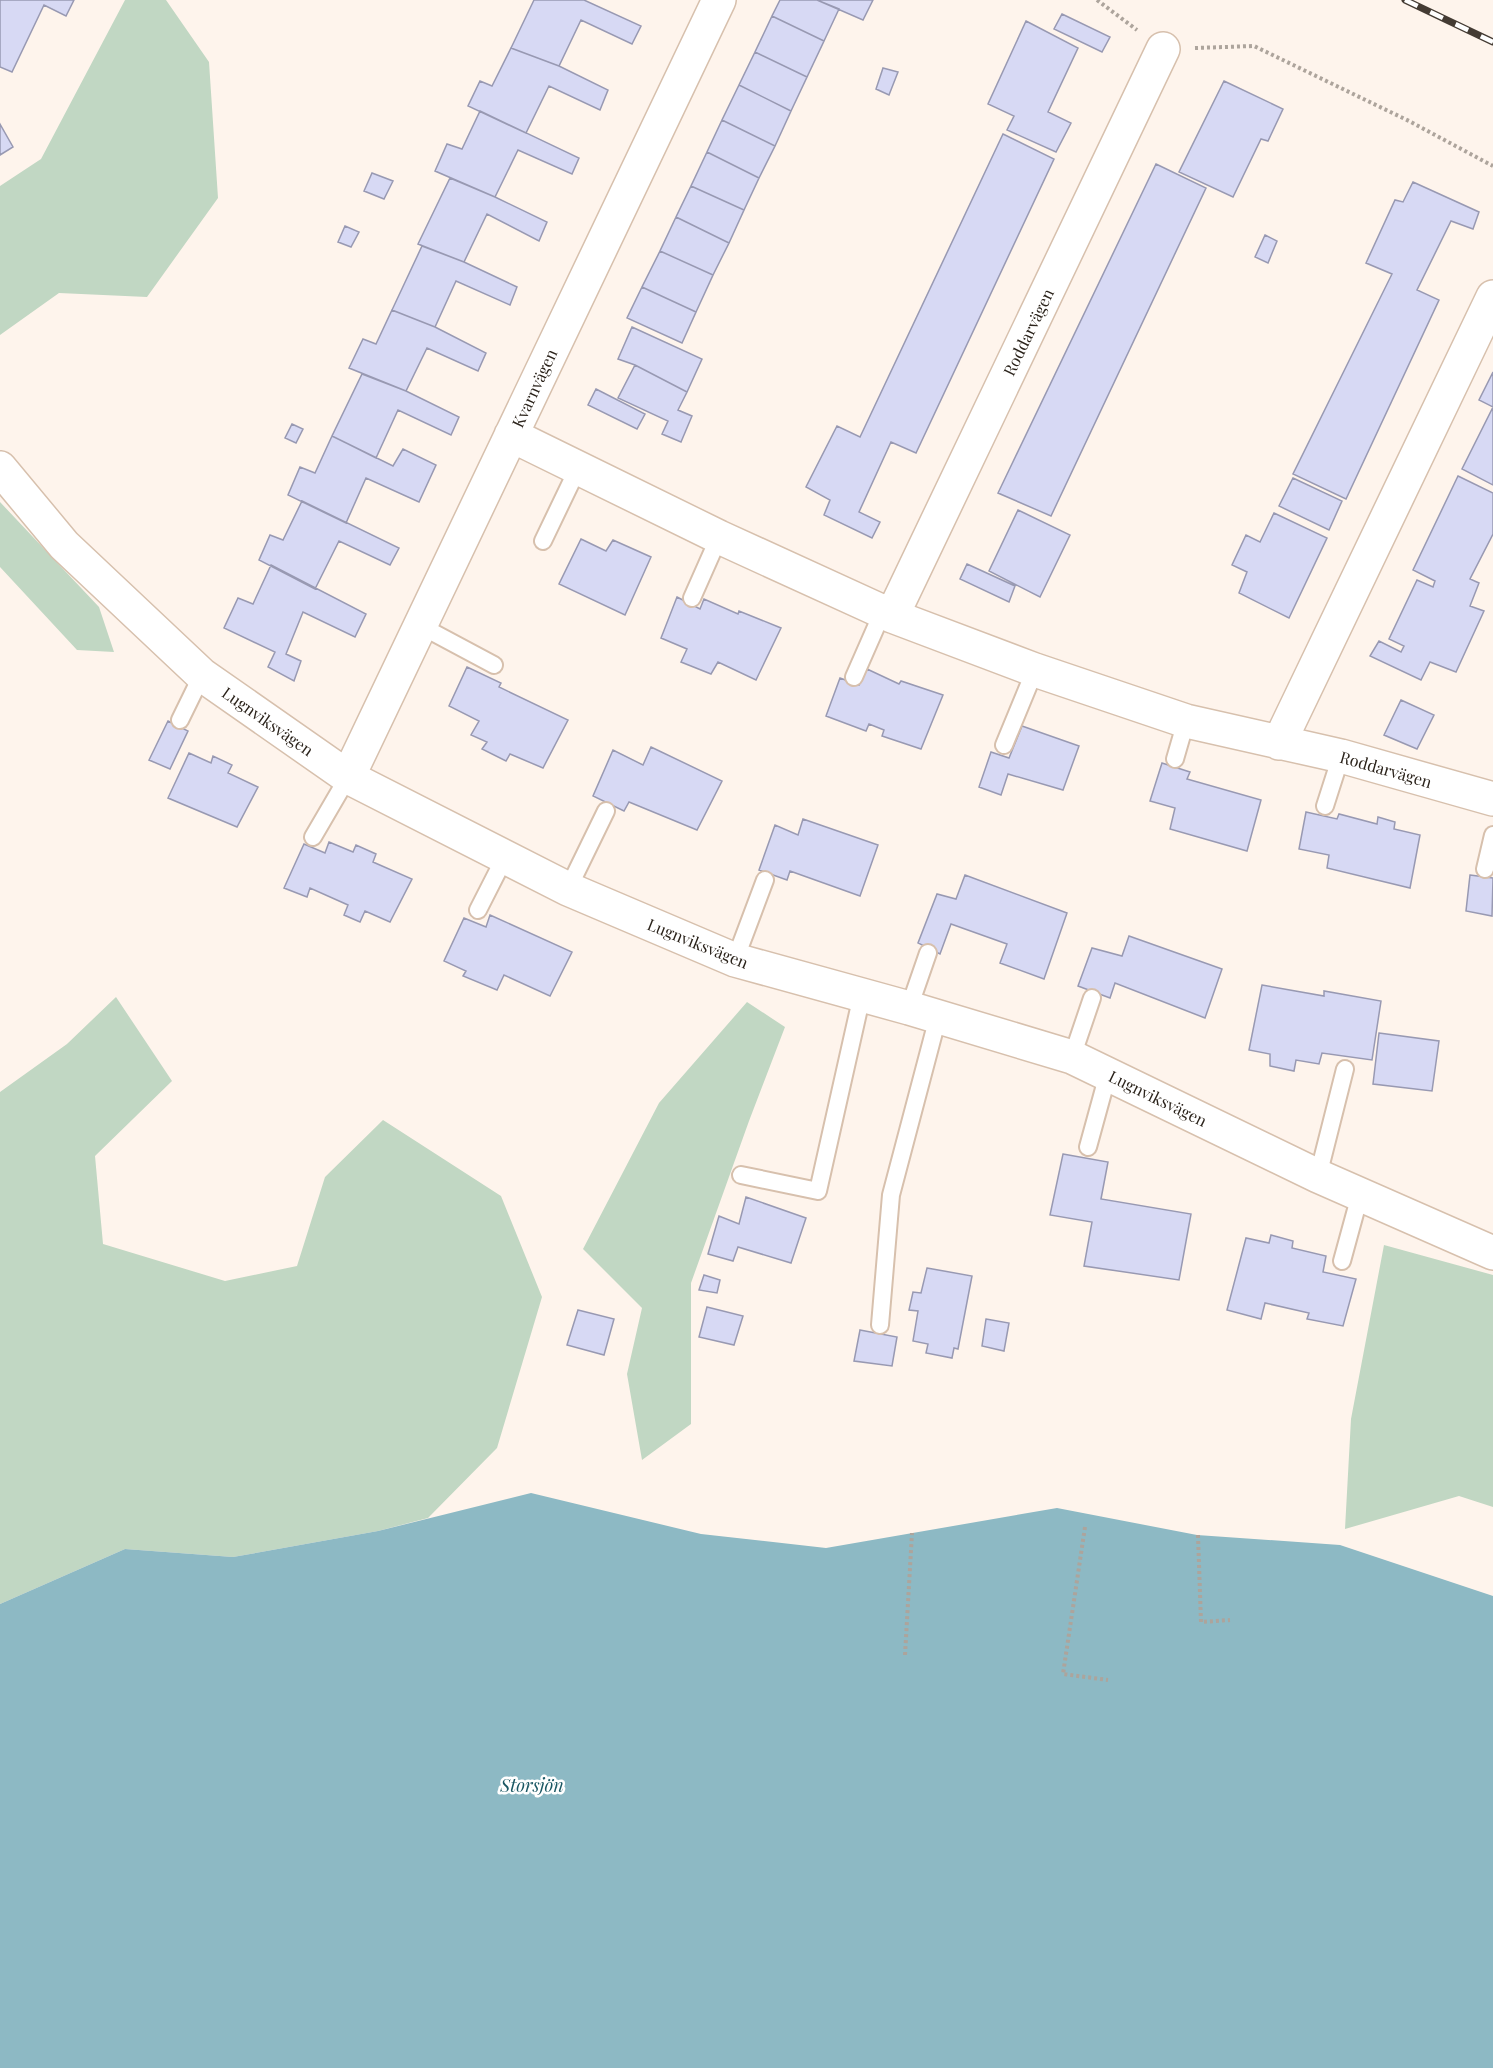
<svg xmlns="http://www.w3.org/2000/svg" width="1493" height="2068" viewBox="0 0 1493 2068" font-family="'Playfair Display',serif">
<rect width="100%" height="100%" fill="#fef4ec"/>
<path fill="#c1d7c3" d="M125,0H166L209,62L218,198L147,297L59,293L0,335V186L41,159Z
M0,502L99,607L114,652L77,650L0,567Z
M116,997L172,1081L95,1156L103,1244L225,1281L297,1266L325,1177L383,1120L501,1196L542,1297L497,1448L428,1518L378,1531L233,1557L125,1549L0,1604V1092L67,1044Z
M747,1002L785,1027L749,1121L691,1283V1424L642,1460L627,1374L642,1308L583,1249L659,1103Z
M1384,1245L1493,1275V1507L1459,1496L1345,1529L1351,1419Z"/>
<path fill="#8db9c4" d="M531,1493L701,1534L826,1548L1057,1508L1197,1535L1340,1545L1493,1596V2068H0V1604L125,1549L233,1557L378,1531Z"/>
<path fill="#d7d9f4" stroke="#9899b2" stroke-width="1.5" d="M0,0H74L66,16L44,5L12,72L0,67Z
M534,0H584L641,26L632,44L581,20L559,66L511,48Z
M780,0H817L839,9L824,41L772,16Z
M817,0H873L863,20Z
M1062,14L1110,37L1102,52L1054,29Z
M772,16L824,41L807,77L755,52Z
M1026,21L1078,48L1048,112L1071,123L1056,152L1007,130L1014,116L988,104Z
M511,48L559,66L608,90L600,110L549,86L526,133L468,106L480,81L492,86Z
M755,52L807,77L791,111L739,85Z
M883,68L898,72L889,95L876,89Z
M1224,81L1283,109L1268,141L1261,139L1233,197L1179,172Z
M739,85L791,111L775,146L722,120Z
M480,111L579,158L572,174L518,150L495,197L435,171L447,144L462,149Z
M722,120L775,146L759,178L707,152Z
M0,124L13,147L0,155Z
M1003,134L1054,159L916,453L891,442L859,512L880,522L872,538L824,515L830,500L806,487L837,426L860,437Z
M707,152L759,178L744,210L691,186Z
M1156,164L1206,188L1051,516L998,493Z
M372,173L393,181L384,199L364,191Z
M450,178L495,197L547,222L539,241L487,214L464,262L418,244Z
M1413,182L1479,212L1473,229L1451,221L1417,290L1439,300L1346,499L1293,474L1392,274L1366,263L1395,200L1403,202Z
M691,186L744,210L729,243L676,217Z
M676,217L729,243L713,275L660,251Z
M345,226L359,232L351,247L338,242Z
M1265,235L1277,241L1268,263L1255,257Z
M422,246L464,262L517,287L510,305L456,281L435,327L392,310Z
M660,251L713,275L696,312L642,287Z
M642,287L696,312L682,343L627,318Z
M392,310L435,327L486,353L478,371L427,348L406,391L349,368L363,339L376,344Z
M632,327L702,359L687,392L635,365L618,359Z
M635,365L687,392L678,410L692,416L681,442L662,434L668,421L618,398Z
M1493,372V407L1479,400Z
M362,374L406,391L459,417L451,435L398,410L376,458L332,436Z
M596,389L645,414L637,429L588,405Z
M1493,407V485L1462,469Z
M292,424L303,429L296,443L285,438Z
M332,436L393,466L403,449L436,465L419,502L366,478L346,523L288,495L300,467L315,473Z
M1458,476L1493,493V534L1470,579L1479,583L1470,606L1484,611L1456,672L1430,662L1421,680L1370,656L1379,641L1401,652L1404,646L1389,639L1417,580L1433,587L1435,581L1413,570Z
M1293,478L1342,501L1329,530L1279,506Z
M302,501L399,548L390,565L339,541L315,589L259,560L270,535L283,540Z
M1018,510L1070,535L1040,597L989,571Z
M1274,513L1327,538L1289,618L1239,593L1247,572L1232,565L1246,535L1260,542Z
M581,539L606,551L613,540L651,557L625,615L559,584Z
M967,564L1015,586L1009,602L960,579Z
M271,565L366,614L355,637L303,612L286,654L301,661L294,681L268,667L275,652L224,628L238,598L253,604Z
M677,597L700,609L704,599L738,614L739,611L781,628L756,680L718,662L711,674L681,662L687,649L661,638Z
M467,667L501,683L499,687L568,720L543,768L510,754L506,761L482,749L487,742L471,735L479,721L449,706Z
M867,669L899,684L901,681L943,695L921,749L882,736L884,730L869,724L866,731L826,716L840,678L859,685Z
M1401,700L1434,715L1417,749L1384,735Z
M168,721L188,731L170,769L149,760Z
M1022,726L1079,746L1063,790L1008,774L1001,795L979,787L991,752L1009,758Z
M651,747L722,781L697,830L629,802L624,811L593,796L613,750L643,765Z
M189,753L211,763L213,756L232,765L228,773L258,787L237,827L168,798Z
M1162,763L1190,772L1187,779L1261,800L1247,851L1170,829L1175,808L1150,801Z
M1306,812L1337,819L1339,814L1377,824L1378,817L1395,822L1394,829L1420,835L1410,888L1327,868L1329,855L1299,849Z
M803,819L878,845L860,896L790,871L787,880L759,870L775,825L798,835Z
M329,842L353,852L356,845L376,854L373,862L412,879L390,922L365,911L360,922L344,915L348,905L310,888L307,897L284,888L304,844L325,853Z
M965,875L1067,913L1044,979L1000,963L1007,944L951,924L940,954L918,943L937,894L956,899Z
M1470,875L1493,878L1492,916L1466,911Z
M490,915L572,952L550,996L504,975L497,990L463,976L466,971L444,961L464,918L486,927Z
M1129,936L1222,969L1205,1018L1115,983L1110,998L1078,986L1092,948L1122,956Z
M1262,985L1324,996V991L1381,1001L1372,1060L1322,1053L1319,1064L1296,1060L1294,1071L1270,1066V1054L1249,1050Z
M1379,1033L1439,1041L1432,1091L1373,1084Z
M1063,1154L1108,1162L1101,1199L1191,1214L1179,1280L1084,1266L1092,1222L1050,1215Z
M746,1197L806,1218L791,1263L738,1247L733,1261L708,1254L719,1216L739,1224Z
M1271,1235L1293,1241L1292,1248L1326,1256L1323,1272L1356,1279L1343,1326L1307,1319L1309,1313L1265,1303L1261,1319L1227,1310L1246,1238L1269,1243Z
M927,1268L972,1276L958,1349L954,1348L952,1358L926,1353L928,1344L913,1341L918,1311L909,1310L913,1292L921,1293Z
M704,1275L720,1280L717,1293L699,1290Z
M707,1307L743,1316L734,1345L699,1337Z
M578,1310L614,1319L604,1355L567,1345Z
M986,1319L1009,1323L1004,1351L982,1346Z
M860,1330L897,1337L892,1366L854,1361Z"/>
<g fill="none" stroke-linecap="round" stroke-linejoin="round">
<g stroke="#d7c0ad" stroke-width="20">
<path id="service" d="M543,541L578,468
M692,598L719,537
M421,626L494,665
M854,677L883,611
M180,720L202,675
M1004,745L1035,670
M1175,759L1186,721
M1325,806L1341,756
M313,837L348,777
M1485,869L1493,835
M568,889L606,811
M478,910L505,857
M735,960L765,880
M909,1008L928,953
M1072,1057L1092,998
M1088,1147L1108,1074
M741,1175L818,1191L862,995
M1318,1176L1345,1069
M1342,1261L1360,1195
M880,1325L891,1195L938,1017"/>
</g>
<g stroke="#d7c0ad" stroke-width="36">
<path id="minor" d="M511,435L719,537L892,616L1035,670L1186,721L1341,756L1493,799
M0,468L64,545L202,675L348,777L568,889L735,960L909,1008L1072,1057L1318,1176L1493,1253
M892,616L1163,49
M1279,743L1493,297
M348,777L719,0"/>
</g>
<path stroke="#ada49c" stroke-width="4" stroke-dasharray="3 3" stroke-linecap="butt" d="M1097,0L1137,30
M1195,48L1254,46L1409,121L1493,166
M1085,1527L1063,1674L1108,1680
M1198,1535L1201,1622L1230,1620
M905,1655L912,1533"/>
<use href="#service" stroke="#fff" stroke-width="16"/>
<use href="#minor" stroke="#fff" stroke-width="33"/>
<g stroke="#443b33" stroke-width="7">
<path id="rail" d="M1405,0L1493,42"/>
</g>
<use href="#rail" stroke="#fff" stroke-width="4.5" stroke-dasharray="14" stroke-linecap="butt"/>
</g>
<g text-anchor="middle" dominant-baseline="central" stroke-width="5" stroke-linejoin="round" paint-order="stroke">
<g font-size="16" fill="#2b231b" stroke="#fff">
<text transform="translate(1028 332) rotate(-64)">Roddarvägen</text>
<text transform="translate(534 388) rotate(-65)">Kvarnvägen</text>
<text transform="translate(268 721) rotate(35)">Lugnviksvägen</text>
<text transform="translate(1386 769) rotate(16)">Roddarvägen</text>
<text transform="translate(698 943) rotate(22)">Lugnviksvägen</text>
<text transform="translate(1158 1098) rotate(26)">Lugnviksvägen</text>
</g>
<g font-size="18" font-style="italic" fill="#1a5763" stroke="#fff">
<text x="532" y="1785">Storsjön</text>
</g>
</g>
</svg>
